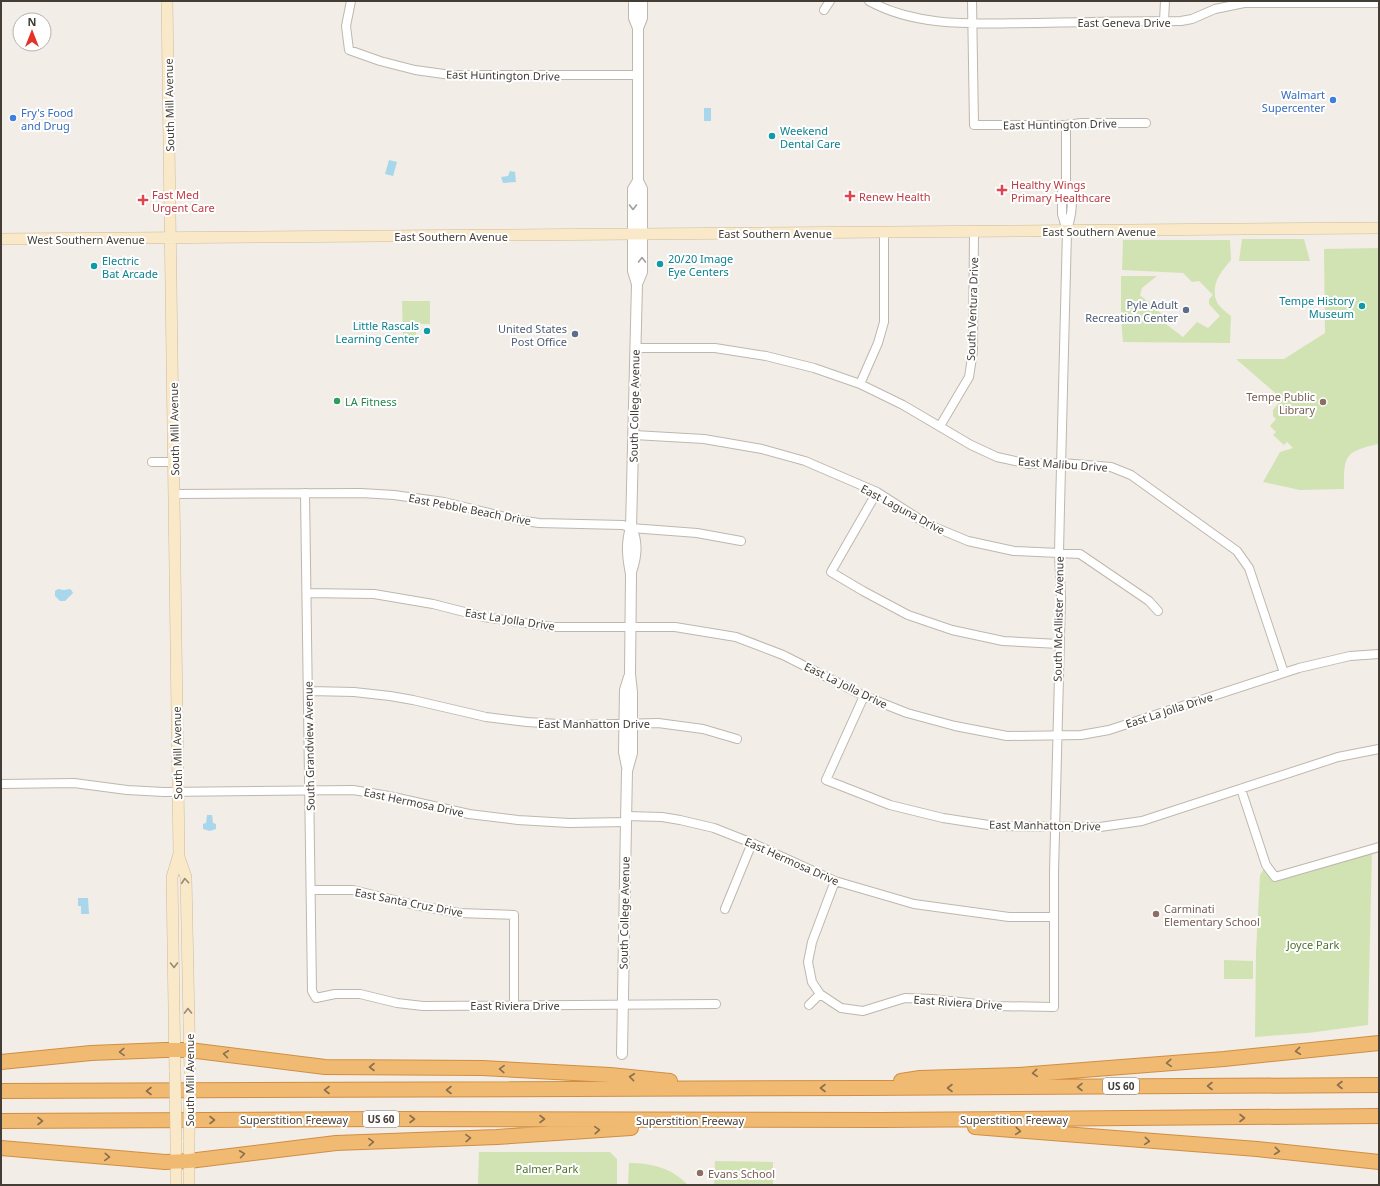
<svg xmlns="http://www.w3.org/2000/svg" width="1380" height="1186" viewBox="0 0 1380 1186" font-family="'Noto Sans',sans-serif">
<rect width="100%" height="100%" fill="#f2ede7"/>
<path fill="#d2e3b3" d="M1242,239H1304L1310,261H1239Z
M1123,240H1230L1231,260C1221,272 1211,283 1216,300C1218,306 1226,312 1231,316L1230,343L1123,342L1121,318V276H1157L1142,288L1140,295L1165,317L1162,321L1183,337L1197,322L1208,328L1220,316L1209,304V299L1213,295L1199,281L1192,282L1183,273L1122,270Z
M1379,248L1378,444C1344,452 1344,455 1344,489L1300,490L1263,482L1280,452L1293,448L1287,442L1284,445L1273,435L1276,432L1270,426L1276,419L1273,416V410L1282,399L1236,359H1284L1325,333L1324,249Z
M402,301H430V324H416V338H403Z
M1372,849L1368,1025L1308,1033L1255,1037L1256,952L1260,875L1266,865L1275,877Z
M1224,960L1253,961V979H1224Z
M479,1152H610L617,1159V1185H478Z
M715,1161L773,1162V1185H714Z
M629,1163C652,1163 672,1168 688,1185H628Z"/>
<path fill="#a8d6ea" d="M704,108H711V121H704Z
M389,160L397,162L393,176L385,174Z
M510,171L515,172L516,182L503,183L501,177L508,176Z
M58,589L64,590L70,589L72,591L73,593L65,601H60L55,596V591Z
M207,815H212L213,823L216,824V829L210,831L203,829V824L206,823Z
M78,898H88L89,914H81V906H78Z"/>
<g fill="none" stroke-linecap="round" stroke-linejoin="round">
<g stroke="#bfb7ad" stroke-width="10">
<path id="minor" d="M351,1L346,26L349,50L380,61L415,70L451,75H637
M869,1C920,29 981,23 1037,23C1085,22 1133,21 1181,21L1192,19L1215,9L1244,3H1379
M972,1L974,125H1066L1081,123H1146
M824,10L830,1
M1164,21L1165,1
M1066,125V183L1062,192V214L1067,231
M636,348H715L766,356L814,368L860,384L903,405L971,445L997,457L1029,464L1062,463L1111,467L1131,475L1237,551L1249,568L1284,673
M860,384L878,343L884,322V232
M940,426L969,377L973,351L974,232
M634,435L704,439L762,449L805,461L877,492L927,524L968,541L1014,551L1080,554L1149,601L1158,611
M152,462H174
M877,492L831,572L863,591L908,615L952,630L1003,641L1059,644
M305,493L312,991L316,998L335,994H360L397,1003L423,1006L716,1004
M174,494L361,493L394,495L444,502L518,520L539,523L623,525L631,528L697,533L741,541
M307,593L374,594L433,604L484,617L553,627H675L736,637L783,655L864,696L907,713L955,726L1007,736L1081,735L1109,730L1299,668L1350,656L1379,654
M309,691L354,692L390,696L413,700L486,717L527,722L574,725L658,723L703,729L737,739
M864,696L826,780L890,805L943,818L995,826L1100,827L1142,821L1338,757L1379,749
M1,784L74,783L127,790L164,792L353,790L389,796L469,814L518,820L569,823L626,822
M1241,789L1266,865L1275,877L1379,847
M626,816L662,817L680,820L714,828L752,843L835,881L914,904L1009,917H1054
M835,881L812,942L808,962L812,982L820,994L841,1008L863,1011L905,998L932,999L996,1006L1054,1007V872L1061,598L1059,553L1060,507L1067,231C1072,213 1075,200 1066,183
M311,890H353L415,905L459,913L514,915V1005
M725,909L752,843
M809,1005L820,994"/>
</g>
<g stroke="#bfb7ad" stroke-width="12">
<path id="tertiary" d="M634,1V18L638,28
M637,284L633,271V189L638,181
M631,528C638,543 636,557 631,572
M627,767L624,752L625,690L629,677
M622,1054L626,822L627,771L632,753V692L630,674L631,574C628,559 626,544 631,528L637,284L642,272V189L638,181V28L642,18V1"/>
</g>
<g stroke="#cebb9a" stroke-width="12">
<path id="secondary" d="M167,1L179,854L172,877L175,1072
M1,239L1379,228
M179,857L186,877L190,1072
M189,1140V1185
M176,1141V1185"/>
</g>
<g stroke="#d08e43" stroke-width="16">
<path id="motorway" d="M1,1062L91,1053L165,1050H189L325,1067L482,1068L610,1075L670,1081
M901,1081L920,1078L1019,1075L1224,1059L1379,1043
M1,1091L862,1088L1379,1085
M1,1121L382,1119L881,1120L1379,1116
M975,1127L1257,1149L1379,1162
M1,1148L165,1162L189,1161L336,1143L497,1137L631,1128"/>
</g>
<use href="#minor" stroke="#fff" stroke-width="8"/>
<use href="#tertiary" stroke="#fff" stroke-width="10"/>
<use href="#secondary" stroke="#fae9c9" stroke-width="11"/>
<use href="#motorway" stroke="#f1ba72" stroke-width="14"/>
<g stroke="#cebb9a" stroke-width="12" stroke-linecap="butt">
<path id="secondary-bridge" d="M175,1072L176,1141
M189,1140L190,1072"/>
</g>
<use href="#secondary-bridge" stroke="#fae9c9" stroke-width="11"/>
</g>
<defs><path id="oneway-chevron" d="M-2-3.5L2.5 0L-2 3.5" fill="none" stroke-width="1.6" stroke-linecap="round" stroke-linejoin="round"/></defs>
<g stroke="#a29e9a">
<use href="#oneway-chevron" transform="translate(633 207) rotate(90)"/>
<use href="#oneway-chevron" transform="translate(642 260) rotate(-89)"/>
</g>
<g stroke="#968a78">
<use href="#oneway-chevron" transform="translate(185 881) rotate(-95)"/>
<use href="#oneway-chevron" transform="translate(174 965) rotate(89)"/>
<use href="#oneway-chevron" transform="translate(188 1011) rotate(-91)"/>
</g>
<g stroke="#896f4e">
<use href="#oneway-chevron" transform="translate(1298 1051) rotate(174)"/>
<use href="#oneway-chevron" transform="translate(122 1052) rotate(177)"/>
<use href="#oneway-chevron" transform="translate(226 1054) rotate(-172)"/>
<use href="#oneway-chevron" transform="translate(1169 1063) rotate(176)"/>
<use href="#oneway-chevron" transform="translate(372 1067) rotate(-180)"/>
<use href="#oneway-chevron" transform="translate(502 1069) rotate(-178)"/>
<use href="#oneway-chevron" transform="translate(1035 1073) rotate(175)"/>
<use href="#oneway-chevron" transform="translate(632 1077) rotate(-174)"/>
<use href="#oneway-chevron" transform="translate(1340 1085) rotate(180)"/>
<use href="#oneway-chevron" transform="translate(1210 1086) rotate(180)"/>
<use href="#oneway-chevron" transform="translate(1080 1087) rotate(180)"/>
<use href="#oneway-chevron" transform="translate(823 1088) rotate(180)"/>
<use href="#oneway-chevron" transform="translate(950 1088) rotate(180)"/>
<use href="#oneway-chevron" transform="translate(327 1090) rotate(180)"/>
<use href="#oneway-chevron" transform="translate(449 1090) rotate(180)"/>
<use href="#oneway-chevron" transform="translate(149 1091) rotate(180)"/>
<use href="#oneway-chevron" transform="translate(1242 1118)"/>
<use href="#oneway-chevron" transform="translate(412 1119)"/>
<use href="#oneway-chevron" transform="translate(542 1119)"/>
<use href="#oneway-chevron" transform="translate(212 1120)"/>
<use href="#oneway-chevron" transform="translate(40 1121)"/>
<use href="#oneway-chevron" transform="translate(597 1130) rotate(-4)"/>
<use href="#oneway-chevron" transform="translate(1018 1131) rotate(5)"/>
<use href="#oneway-chevron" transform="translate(468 1138) rotate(-2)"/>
<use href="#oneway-chevron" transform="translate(1147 1141) rotate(5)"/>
<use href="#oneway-chevron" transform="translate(371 1142) rotate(-3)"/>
<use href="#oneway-chevron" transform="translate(1277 1151) rotate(6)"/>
<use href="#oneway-chevron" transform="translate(242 1154) rotate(-8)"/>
<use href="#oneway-chevron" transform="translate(107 1157) rotate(4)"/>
</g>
<g fill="#3f7fe0" stroke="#fff" stroke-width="1.5">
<circle cx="1333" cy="100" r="4"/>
<circle cx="13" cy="118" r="4"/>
</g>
<g fill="#0f9aa8" stroke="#fff" stroke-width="1.5">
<circle cx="772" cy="136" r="4"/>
<circle cx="660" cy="264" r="4"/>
<circle cx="94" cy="266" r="4"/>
<circle cx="1362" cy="306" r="4"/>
<circle cx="427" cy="331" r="4"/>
</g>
<g fill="#e0444e" stroke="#fff" stroke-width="1.5">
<path d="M1000 184h4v4h4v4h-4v4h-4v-4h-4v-4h4z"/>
<path d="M848 190h4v4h4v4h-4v4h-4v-4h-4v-4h4z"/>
<path d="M141 194h4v4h4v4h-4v4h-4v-4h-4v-4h4z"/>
</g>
<g fill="#5c6f8a" stroke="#fff" stroke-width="1.5">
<circle cx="1186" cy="310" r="4"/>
<circle cx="575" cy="334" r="4"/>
</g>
<circle fill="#2e9e5b" stroke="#fff" stroke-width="1.5" cx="337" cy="401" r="4"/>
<g fill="#8d6e63" stroke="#fff" stroke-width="1.5">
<circle cx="1323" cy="402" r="4"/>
<circle cx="1156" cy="914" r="4"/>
<circle cx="700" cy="1173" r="4"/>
</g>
<g text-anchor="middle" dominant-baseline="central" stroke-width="4" stroke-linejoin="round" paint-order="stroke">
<g fill="#fff" stroke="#7c7772" stroke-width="1">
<rect x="1103" y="1078" width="36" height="16" rx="3"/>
<rect x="363" y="1111" width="36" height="16" rx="3"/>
</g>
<g font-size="10" font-weight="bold" fill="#443d36">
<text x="1121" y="1086">US 60</text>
<text x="381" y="1119">US 60</text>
</g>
<g font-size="11" fill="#443d36" stroke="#fff">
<text x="1124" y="22">East Geneva Drive</text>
<text transform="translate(503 75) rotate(1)">East Huntington Drive</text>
<text transform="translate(169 105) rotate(-91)">South Mill Avenue</text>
<text transform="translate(1060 124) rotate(-1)">East Huntington Drive</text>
<text x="1099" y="231">East Southern Avenue</text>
<text x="775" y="233">East Southern Avenue</text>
<text x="451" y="236">East Southern Avenue</text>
<text x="86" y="239">West Southern Avenue</text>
<text transform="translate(972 309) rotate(-88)">South Ventura Drive</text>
<text transform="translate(634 406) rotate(-89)">South College Avenue</text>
<text transform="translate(174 429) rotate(-91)">South Mill Avenue</text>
<text transform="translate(1063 464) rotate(4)">East Malibu Drive</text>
<text transform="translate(470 509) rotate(11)">East Pebble Beach Drive</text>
<text transform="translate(903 509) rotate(28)">East Laguna Drive</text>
<text transform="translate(510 619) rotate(9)">East La Jolla Drive</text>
<text transform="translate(1058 619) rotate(-89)">South McAllister Avenue</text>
<text transform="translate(846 685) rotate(26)">East La Jolla Drive</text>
<text transform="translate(1169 710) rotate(-18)">East La Jolla Drive</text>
<text x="594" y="723">East Manhatton Drive</text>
<text transform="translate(309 746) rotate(-91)">South Grandview Avenue</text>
<text transform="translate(177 753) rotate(-91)">South Mill Avenue</text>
<text transform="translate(414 802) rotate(12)">East Hermosa Drive</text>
<text transform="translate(1045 825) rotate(1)">East Manhatton Drive</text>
<text transform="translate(792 861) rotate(24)">East Hermosa Drive</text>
<text transform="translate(409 902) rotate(11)">East Santa Cruz Drive</text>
<text transform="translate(624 913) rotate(-89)">South College Avenue</text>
<text transform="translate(958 1002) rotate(4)">East Riviera Drive</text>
<text x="515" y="1005">East Riviera Drive</text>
<text transform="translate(189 1080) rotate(-90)">South Mill Avenue</text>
<text x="294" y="1119">Superstition Freeway</text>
<text x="1014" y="1119">Superstition Freeway</text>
<text x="690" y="1120">Superstition Freeway</text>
</g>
<g font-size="11" fill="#366cbe" stroke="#fff" text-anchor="end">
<text x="1325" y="94">Walmart<tspan x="1325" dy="13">Supercenter</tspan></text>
<text x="21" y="112" text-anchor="start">Fry's Food<tspan x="21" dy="13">and Drug</tspan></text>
</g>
<g font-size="11" fill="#0d838f" stroke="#fff" text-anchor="start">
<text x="780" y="130">Weekend<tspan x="780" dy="13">Dental Care</tspan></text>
<text x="668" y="258">20/20 Image<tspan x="668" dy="13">Eye Centers</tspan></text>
<text x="102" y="260">Electric<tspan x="102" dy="13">Bat Arcade</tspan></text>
<text x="1354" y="300" text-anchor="end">Tempe History<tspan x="1354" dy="13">Museum</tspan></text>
<text x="419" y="325" text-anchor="end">Little Rascals<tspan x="419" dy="13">Learning Center</tspan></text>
</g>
<g font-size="11" fill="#be3a42" stroke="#fff" text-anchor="start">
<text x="1011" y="184">Healthy Wings<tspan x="1011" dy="13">Primary Healthcare</tspan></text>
<text x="152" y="194">Fast Med<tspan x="152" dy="13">Urgent Care</tspan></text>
<text x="859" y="196">Renew Health</text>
</g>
<g font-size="11" fill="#4e5e75" stroke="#fff" text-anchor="end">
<text x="1178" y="304">Pyle Adult<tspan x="1178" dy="13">Recreation Center</tspan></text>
<text x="567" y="328">United States<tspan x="567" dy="13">Post Office</tspan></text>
</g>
<g font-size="11" fill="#785e54" stroke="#fff" text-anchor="start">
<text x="1315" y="396" text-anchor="end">Tempe Public<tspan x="1315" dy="13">Library</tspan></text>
<text x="1164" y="908">Carminati<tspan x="1164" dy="13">Elementary School</tspan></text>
<text x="708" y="1173">Evans School</text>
</g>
<g font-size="11" fill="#27864d" stroke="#fff" text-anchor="start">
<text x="345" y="401">LA Fitness</text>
</g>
<g font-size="11" fill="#4f712f" stroke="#fff">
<text x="1313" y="944">Joyce Park</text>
<text x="547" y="1168">Palmer Park</text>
</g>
</g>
<rect width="1380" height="1186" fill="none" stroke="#443d36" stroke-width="4"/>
<g transform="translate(32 32)"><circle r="19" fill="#ffffff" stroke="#b4b1af"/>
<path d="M0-3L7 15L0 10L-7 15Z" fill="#e73228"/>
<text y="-6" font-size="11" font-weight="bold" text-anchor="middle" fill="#443d36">N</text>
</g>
</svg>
